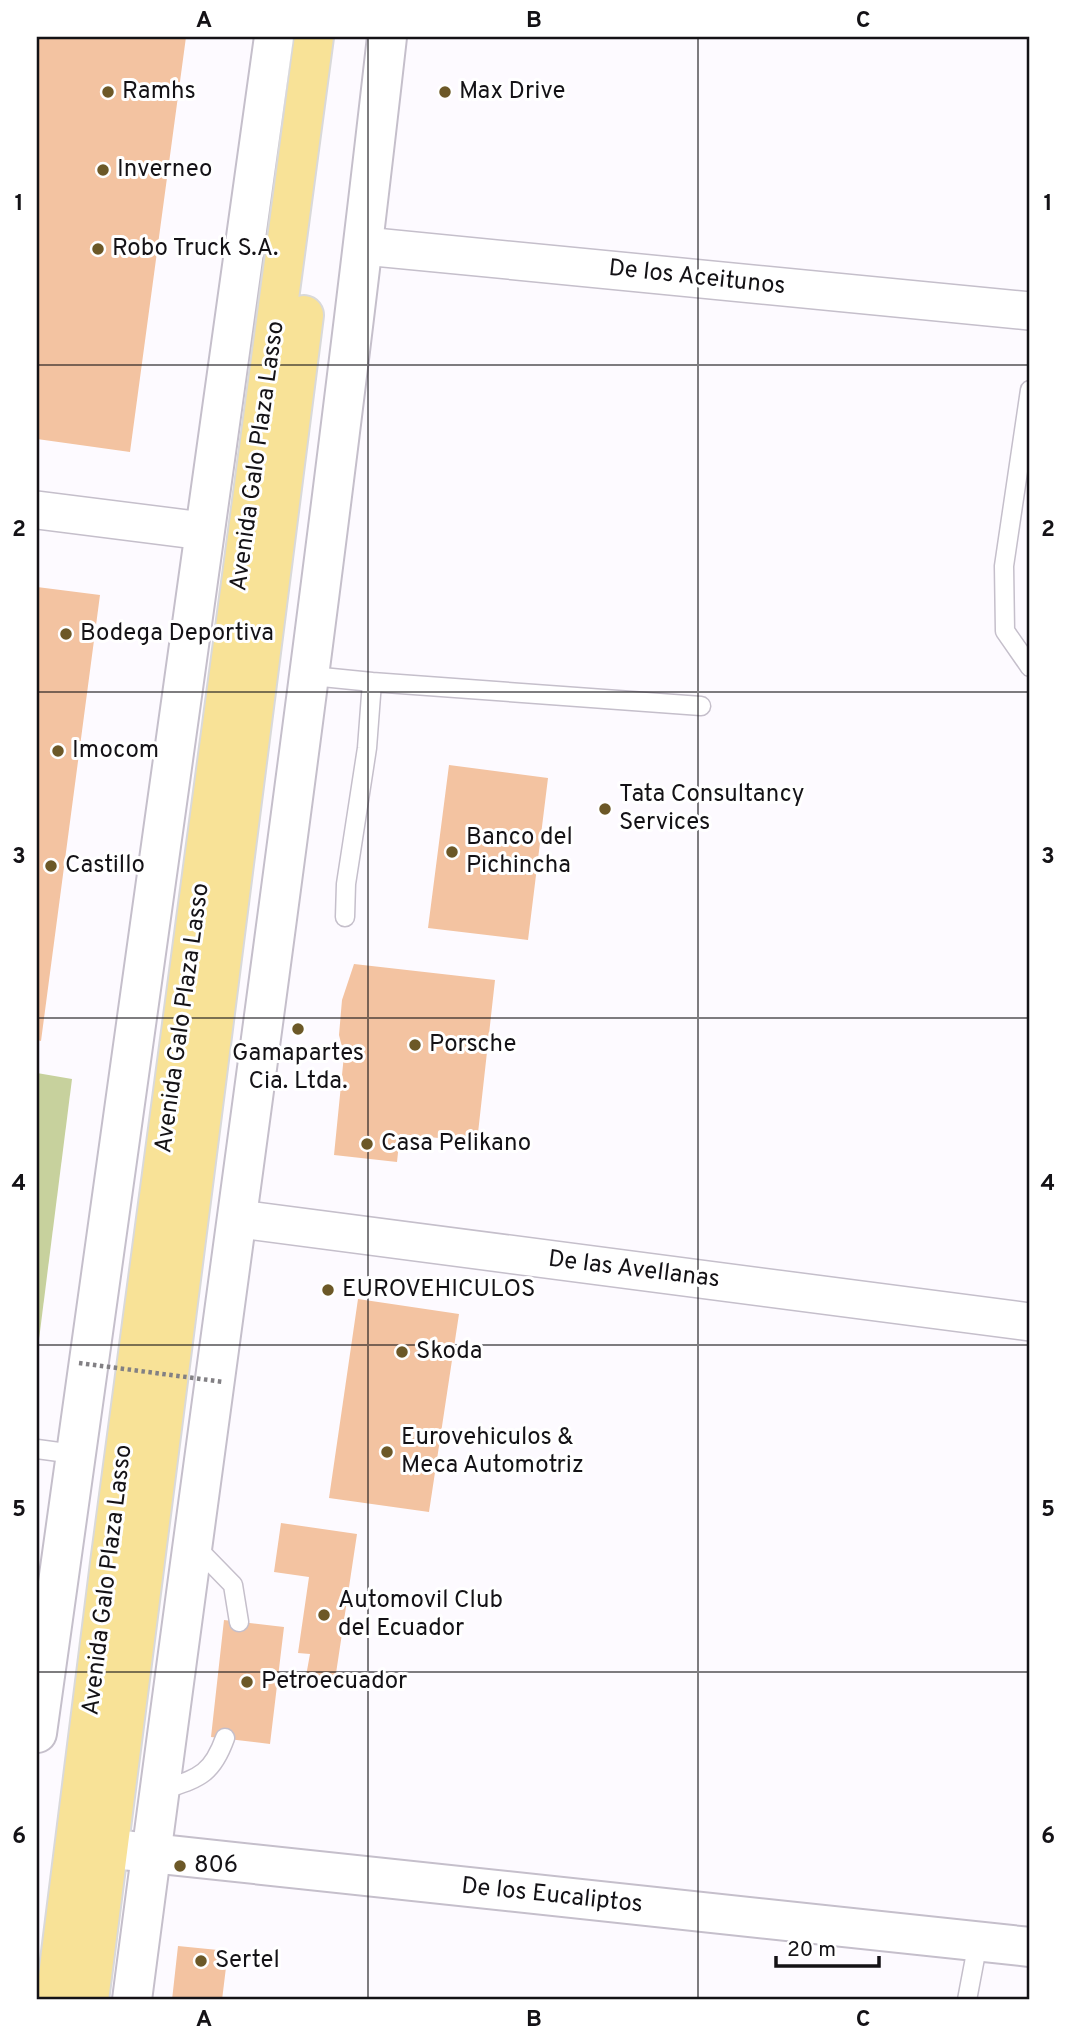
<svg xmlns="http://www.w3.org/2000/svg" width="1067" height="2037" viewBox="0 0 1067 2037" font-family="Overpass,sans-serif">
<rect width="100%" height="100%" fill="#fdfaff"/>
<path fill="#c7d19d" d="M37,1073L72,1079L37,1355Z"/>
<path fill="#f3c3a1" d="M37,37H186L130,452L37,439Z
M37,587L100,595L41,1041L37,1040Z
M449,765L548,778L528,940L428,928Z
M354,964L495,980L477,1142L400,1134L397,1162L334,1155L344,1055L339,1035L342,1000Z
M358,1299L459,1314L429,1512L329,1498Z
M281,1523L357,1534L335,1680L306,1676L310,1654L298,1653L309,1577L274,1572Z
M224,1620L284,1627L270,1744L211,1737Z
M178,1946L228,1951L222,2000H172Z"/>
<g fill="none" stroke-linecap="round" stroke-linejoin="round">
<g stroke="#c5bfcb" stroke-width="21">
<path id="service" d="M1030,390L1004,566L1005,631L1030,667
M309,672L322,677L372,682L367,748L346,884L345,917
M372,682L701,706
M37,1449L74,1454
M193,1544L233,1585L239,1622
M160,1791C197,1778 211,1777 225,1738
M967,2000L978,1942"/>
</g>
<g stroke="#c5bfcb" stroke-width="40">
<path id="minor" d="M364,246L1030,311
M37,510L203,531
M239,1219L1030,1322"/>
</g>
<g stroke="#c5bfcb" stroke-width="42">
<path id="tertiary" d="M76,1845L1030,1947"/>
</g>
<g stroke="#c5bfcb" stroke-width="42">
<path id="secondary" d="M37,1733L274,37
M132,2000C217,1346 313,693 387,37"/>
</g>
<g stroke="#d9d9da" stroke-width="42">
<path id="primary" d="M55,2000L110,1563L314,37
M89,2000L304,315"/>
</g>
<use href="#service" stroke="#fff" stroke-width="18"/>
<use href="#minor" stroke="#fff" stroke-width="37"/>
<use href="#tertiary" stroke="#fff" stroke-width="38"/>
<use href="#secondary" stroke="#fff" stroke-width="38"/>
<use href="#primary" stroke="#f8e297" stroke-width="38"/>
<path stroke="#828084" stroke-width="4.5" stroke-dasharray="3.5 3.5" stroke-linecap="butt" d="M79,1363L224,1382"/>
</g>
<path fill="none" stroke="#141216" stroke-width="2" stroke-opacity="0.55" d="M368,37V2000M698,37V2000M37,365H1030M37,692H1030M37,1018H1030M37,1345H1030M37,1672H1030"/>
<g fill="#6c5827" stroke="#fff" stroke-width="2.5">
<circle cx="108" cy="92" r="7"/>
<circle cx="445" cy="92" r="7"/>
<circle cx="103" cy="170" r="7"/>
<circle cx="98" cy="249" r="7"/>
<circle cx="66" cy="634" r="7"/>
<circle cx="58" cy="751" r="7"/>
<circle cx="605" cy="809" r="7"/>
<circle cx="452" cy="852" r="7"/>
<circle cx="51" cy="866" r="7"/>
<circle cx="298" cy="1029" r="7"/>
<circle cx="415" cy="1045" r="7"/>
<circle cx="367" cy="1144" r="7"/>
<circle cx="328" cy="1290" r="7"/>
<circle cx="402" cy="1352" r="7"/>
<circle cx="387" cy="1452" r="7"/>
<circle cx="324" cy="1615" r="7"/>
<circle cx="247" cy="1682" r="7"/>
<circle cx="180" cy="1866" r="7"/>
<circle cx="201" cy="1961" r="7"/>
</g>
<g text-anchor="middle" dominant-baseline="central" stroke-width="6" stroke-linejoin="round" paint-order="stroke">
<g font-size="24" fill="#141216" stroke="#fff" text-anchor="start">
<text x="122" y="92">Ramhs</text>
<text x="459" y="92">Max Drive</text>
<text x="117" y="170">Inverneo</text>
<text x="112" y="249">Robo Truck S.A.</text>
<text x="80" y="634">Bodega Deportiva</text>
<text x="72" y="751">Imocom</text>
<text x="619" y="795">Tata Consultancy<tspan x="619" dy="28">Services</tspan></text>
<text x="466" y="838">Banco del<tspan x="466" dy="28">Pichincha</tspan></text>
<text x="65" y="866">Castillo</text>
<text x="429" y="1045">Porsche</text>
<text x="298" y="1054" text-anchor="middle">Gamapartes<tspan x="298" dy="28">Cia. Ltda.</tspan></text>
<text x="381" y="1144">Casa Pelikano</text>
<text x="342" y="1290">EUROVEHICULOS</text>
<text x="416" y="1352">Skoda</text>
<text x="401" y="1438">Eurovehiculos &amp;<tspan x="401" dy="28">Meca Automotriz</tspan></text>
<text x="338" y="1601">Automovil Club<tspan x="338" dy="28">del Ecuador</tspan></text>
<text x="261" y="1682">Petroecuador</text>
<text x="194" y="1866">806</text>
<text x="215" y="1961">Sertel</text>
</g>
<g font-size="24" fill="#141216" stroke="#fff">
<text transform="translate(697 278) rotate(6)">De los Aceitunos</text>
<text transform="translate(258 456) rotate(-82)">Avenida Galo Plaza Lasso</text>
<text transform="translate(183 1018) rotate(-82)">Avenida Galo Plaza Lasso</text>
<text transform="translate(634 1270) rotate(7)">De las Avellanas</text>
<text transform="translate(108 1580) rotate(-83)">Avenida Galo Plaza Lasso</text>
<text transform="translate(552 1896) rotate(6)">De los Eucaliptos</text>
</g>
</g>
<rect width="1067" height="2037" fill="none" stroke="#ffffff" stroke-width="77"/>
<path d="M776 1956v10h103v-10" fill="none" stroke="#141216" stroke-width="3.5"/>
<text x="787" y="1956" font-size="21" fill="#141216" stroke="#ffffff" stroke-width="5" paint-order="stroke">20 m</text>
<rect x="38" y="38" width="990" height="1960" fill="none" stroke="#141216" stroke-width="2.5"/>
<g font-size="23" text-anchor="middle" font-weight="bold" fill="#141216">
<text x="204" y="27">A</text>
<text x="534" y="27">B</text>
<text x="863" y="27">C</text>
<text x="19" y="210">1</text>
<text x="1048" y="210">1</text>
<text x="19" y="536">2</text>
<text x="1048" y="536">2</text>
<text x="19" y="863">3</text>
<text x="1048" y="863">3</text>
<text x="19" y="1190">4</text>
<text x="1048" y="1190">4</text>
<text x="19" y="1516">5</text>
<text x="1048" y="1516">5</text>
<text x="19" y="1843">6</text>
<text x="1048" y="1843">6</text>
<text x="204" y="2026">A</text>
<text x="534" y="2026">B</text>
<text x="863" y="2026">C</text>
</g>
</svg>
